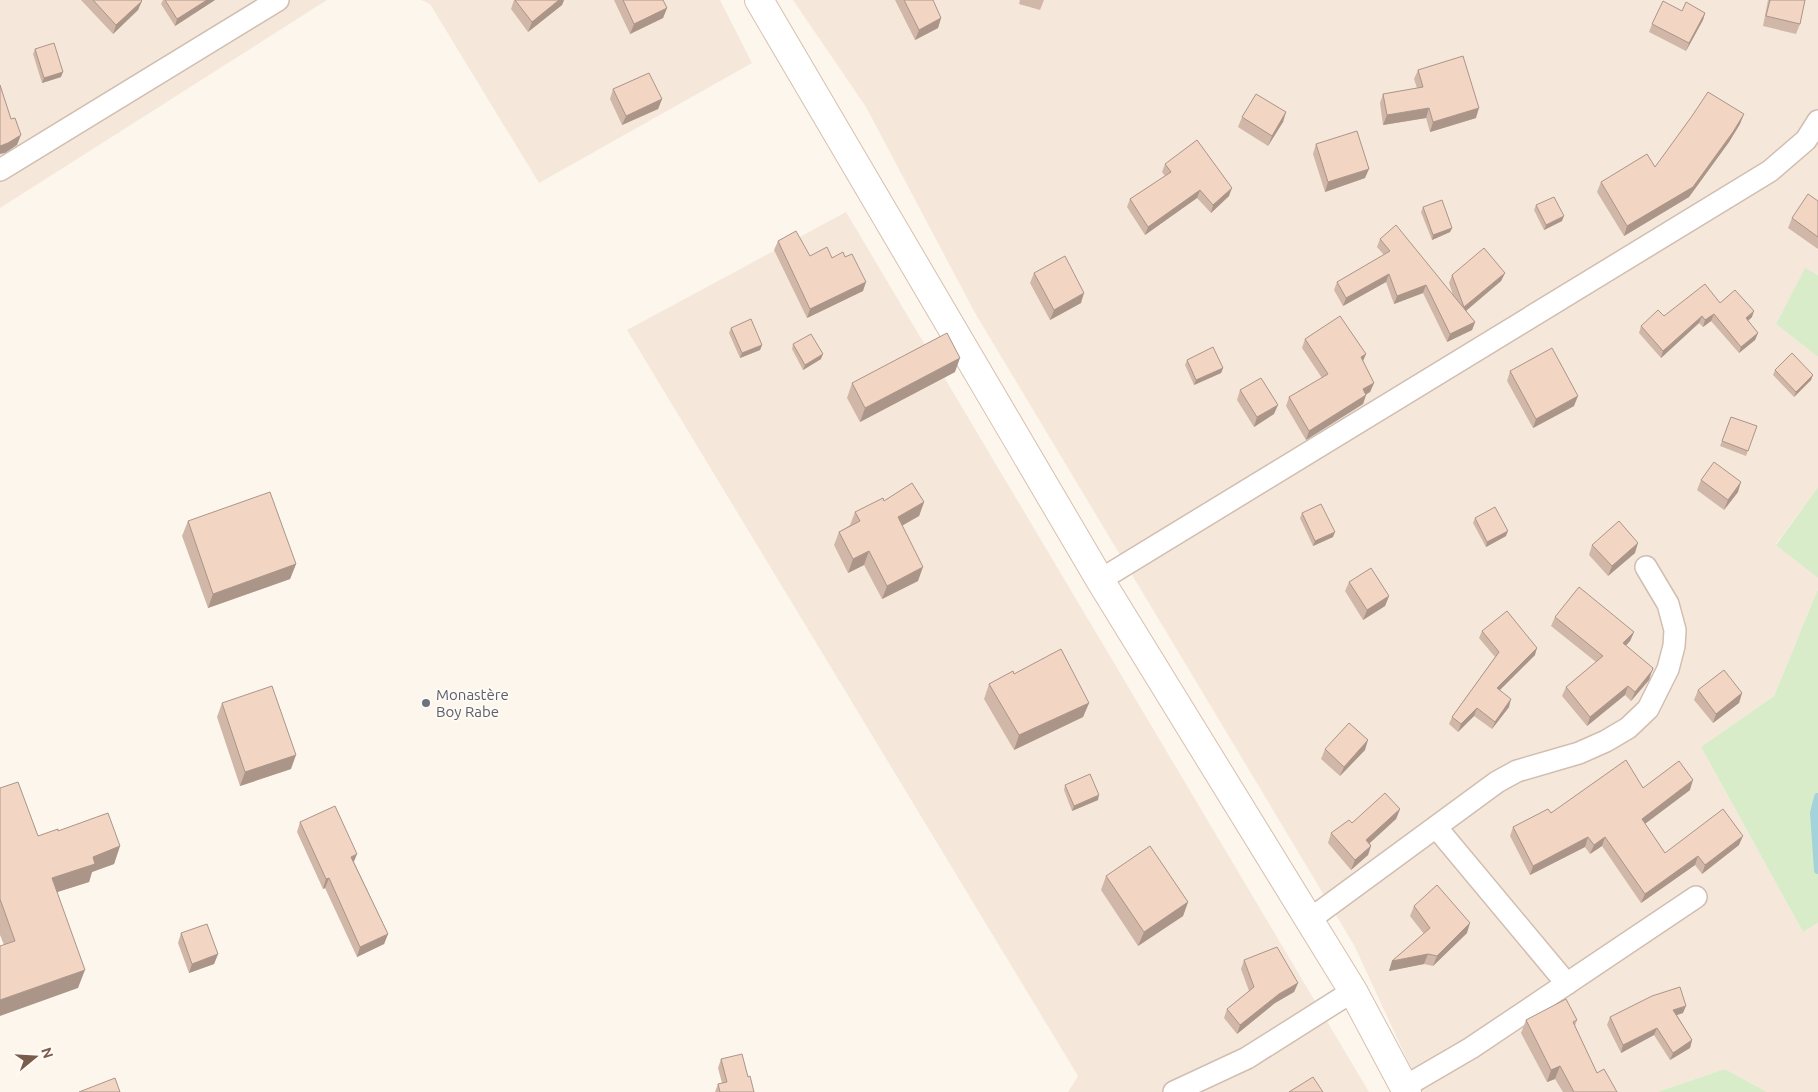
<svg xmlns="http://www.w3.org/2000/svg" width="1818" height="1092" viewBox="0 0 1818 1092" font-family="Ubuntu,sans-serif">
<rect width="100%" height="100%" fill="#fdf6ec"/>
<path fill="#f5e8da" d="M0,0H327L0,208Z
M421,0H720L752,63L539,183L430,4Z
M793,0H1818V275L1805,269L1776,324L1818,357V487L1776,544L1818,578V589L1774,696L1701,747L1803,932L1818,923V1092H1767L1725,1069L1657,1092H1422L1354,945L975,313L866,107Z
M846,212L1369,1092H1068L1078,1076L627,330Z"/>
<path fill="#d8ecc9" d="M1805,268L1818,275V357L1776,324Z
M1818,487V578L1776,545Z
M1818,589V923L1803,932L1701,747L1774,696Z
M1725,1069L1767,1092H1657Z"/>
<g fill="none" stroke-linecap="round" stroke-linejoin="round">
<path stroke="#a5d3da" stroke-width="8" d="M1818,797L1814,813L1818,870"/>
<g stroke="#d1beb0" stroke-width="24">
<path id="minor" d="M0,170L278,0
M1100,580L1770,171L1806,140L1818,121
M1436,827L1567,984
M1309,920L1497,782L1517,771L1579,753L1606,741L1628,728L1648,709L1668,669L1674,646L1675,630L1668,604L1646,567
M1404,1087L1471,1048L1696,897
M1174,1092L1247,1058L1353,991"/>
</g>
<g stroke="#d6c0b0" stroke-width="30">
<path id="secondary" d="M759,0L1100,580L1353,991L1407,1092"/>
</g>
<use href="#minor" stroke="#fff" stroke-width="21"/>
<use href="#secondary" stroke="#fff" stroke-width="28"/>
</g>
<path fill="#d1b7a8" d="M81,0H141L138,10L113,34Z
M163,0H215L175,26L161,4Z
M514,0H564L562,5L528,32L511,9Z
M614,0H663L667,8L663,18L630,34Z
M895,0H933L941,18L938,28L915,40Z
M1020,0H1044L1040,10L1019,4Z
M1768,0H1805L1800,24L1796,34L1763,26Z
M1682,11L1705,13L1703,20L1686,51L1649,32L1652,24Z
M35,49L61,77L42,83L33,54Z
M1418,70L1476,118L1430,132L1426,118L1383,125L1380,103L1383,94L1417,88L1414,79Z
M613,89L662,99L658,109L622,125L610,99Z
M1286,112L1283,122L1268,146L1238,127L1242,117Z
M1740,124L1729,142L1689,197L1624,236L1597,192L1601,182L1655,167Z
M1316,144L1365,178L1325,192L1313,154Z
M1165,164L1229,196L1211,213L1197,198L1145,235L1127,207L1130,199L1165,176L1162,172Z
M1818,201V249L1788,228L1792,218Z
M1536,205L1562,221L1544,230L1534,210Z
M1423,207L1452,228L1450,232L1432,240L1421,212Z
M1380,239L1453,295L1449,283L1452,275L1505,273L1501,281L1466,311L1475,322L1472,330L1447,342L1423,293L1394,304L1386,282L1343,306L1334,290L1337,282L1384,255L1377,247Z
M778,241L810,256L832,258L863,291L807,318L774,250Z
M1034,273L1081,303L1050,320L1030,283Z
M1720,303L1752,317L1748,321L1758,333L1755,340L1739,353L1711,321L1703,327L1699,323L1661,358L1639,333L1641,326L1664,316Z
M731,328L762,345L760,350L740,358L729,333Z
M1305,339L1366,354L1363,361L1374,383L1370,392L1366,395L1363,404L1306,440L1286,406L1289,397L1322,378L1302,348Z
M793,344L821,359L803,370L792,349Z
M1187,360L1223,368L1221,373L1194,385L1185,365Z
M1775,370L1811,380L1794,397L1773,375Z
M1510,371L1574,406L1533,428L1507,381Z
M955,372L860,422L847,398L852,383Z
M1240,390L1274,414L1254,427L1237,400Z
M1731,417L1757,426L1746,456L1720,446Z
M1701,480L1738,492L1724,510L1697,490Z
M884,501L924,502L919,516L902,525L918,581L882,599L864,565L848,573L834,545L839,532L850,525L855,512Z
M1302,513L1333,537L1313,546L1300,518Z
M1475,518L1506,536L1486,547L1473,523Z
M188,521L296,564L290,579L208,608L182,536Z
M1592,545L1635,553L1608,576L1589,555Z
M1349,582L1389,596L1385,606L1363,620L1345,591Z
M1555,617L1634,632L1630,641L1626,645L1650,677L1649,680L1631,701L1625,695L1587,726L1562,696L1566,687L1596,662L1551,626Z
M1482,631L1535,655L1499,690L1509,707L1492,729L1474,716L1458,732L1449,724L1452,717L1495,657L1479,638Z
M989,684L1089,703L1083,717L1014,750L984,699Z
M1698,690L1742,693L1739,703L1713,723L1694,700Z
M222,703L291,769L240,786L217,717Z
M1325,749L1365,750L1340,776L1321,759Z
M1065,785L1098,800L1072,811L1064,790Z
M0,788L38,836L120,846L114,864L92,872L89,882L57,892L78,988L4,945L0,935Z
M1643,788L1690,790L1645,824L1665,853L1739,845L1702,874L1695,865L1641,903L1602,846L1590,854L1585,847L1530,875L1510,836L1513,827L1551,813Z
M1400,809L1396,819L1370,843L1371,846L1368,855L1351,870L1328,843L1331,833L1352,823Z
M300,822L354,862L388,934L384,944L357,957L325,888L323,889L297,832Z
M1106,876L1188,902L1183,916L1138,946L1101,890Z
M1414,906L1467,933L1433,966L1424,964L1389,971L1392,961L1424,934L1410,916Z
M181,933L218,954L214,964L189,973L178,943Z
M1244,960L1298,983L1294,992L1275,1003L1237,1034L1224,1018L1227,1009L1249,991L1241,969Z
M1683,1013L1677,1015L1692,1040L1690,1048L1670,1060L1654,1035L1621,1053L1607,1025L1610,1017Z
M1526,1020H1577L1575,1026L1597,1073L1617,1092H1563L1555,1079L1547,1082L1521,1033Z
M721,1059L748,1077L754,1092H715L718,1084L722,1083L718,1068Z"/>
<path fill="#aa9588" d="M207,0H215L175,26L177,19Z
M559,0H564L562,5L528,32L532,22Z
M142,1L138,10L113,34L116,25Z
M667,8L663,18L630,34L634,24Z
M1705,13L1703,20L1686,51L1689,43Z
M941,18L938,28L915,40L919,30Z
M63,72L61,77L42,83L44,78Z
M662,99L658,109L622,125L626,116Z
M1429,108L1426,118L1383,125L1387,115Z
M1479,108L1476,118L1430,132L1433,122Z
M1286,112L1283,122L1268,146L1272,136Z
M1744,114L1740,124L1729,142L1689,197L1624,236L1627,226Z
M21,135L17,145L5,153L0,154V146Z
M1369,169L1365,178L1325,192L1328,182Z
M1232,188L1229,196L1211,213L1213,205Z
M1200,190L1197,198L1145,235L1148,227Z
M1564,216L1562,221L1544,230L1546,225Z
M1452,228L1450,232L1432,240L1433,235Z
M1505,273L1501,281L1461,315L1464,307Z
M1389,274L1386,282L1343,306L1346,298Z
M866,282L863,291L807,318L810,309Z
M1426,285L1423,293L1394,304L1397,296Z
M1084,293L1081,303L1050,320L1054,310Z
M1754,311L1752,317L1743,325L1746,318Z
M1714,314L1711,321L1703,327L1705,320Z
M1702,316L1699,323L1661,358L1663,351Z
M1475,322L1472,330L1447,342L1450,334Z
M1758,333L1755,340L1739,353L1741,347Z
M762,345L760,350L740,358L742,353Z
M823,354L821,359L803,370L805,365Z
M1366,354L1362,363L1361,357Z
M960,358L955,372L860,422L865,408Z
M1223,368L1221,373L1194,385L1196,380Z
M1813,375L1811,380L1794,397L1796,392Z
M1374,383L1370,392L1359,398L1363,389Z
M1366,395L1363,404L1306,440L1309,431Z
M1578,396L1574,406L1533,428L1536,419Z
M1278,405L1274,414L1254,427L1257,417Z
M1741,482L1738,492L1724,510L1728,500Z
M924,502L919,516L893,531L898,517Z
M1508,531L1506,536L1486,547L1487,542Z
M1335,532L1333,537L1313,546L1315,541Z
M1638,543L1635,553L1608,576L1612,566Z
M869,551L864,565L848,573L853,559Z
M296,564L290,579L208,608L213,594Z
M923,567L918,581L882,599L887,586Z
M1389,596L1385,606L1363,620L1367,610Z
M1634,632L1630,641L1620,652L1623,643Z
M1537,648L1535,655L1494,696L1497,688Z
M1653,668L1649,680L1631,701L1635,692Z
M1628,686L1625,695L1587,726L1590,717Z
M1742,693L1739,703L1713,723L1716,714Z
M1511,699L1509,707L1492,729L1495,722Z
M1089,703L1083,717L1014,750L1019,735Z
M1477,708L1474,716L1458,732L1461,724Z
M1368,740L1365,750L1340,776L1344,767Z
M296,755L291,769L240,786L245,772Z
M1693,780L1690,790L1638,829L1642,819Z
M1099,795L1098,800L1072,811L1074,806Z
M1400,809L1396,819L1363,849L1366,840Z
M1743,836L1739,845L1702,874L1705,865Z
M1588,837L1585,847L1530,875L1533,866Z
M1605,837L1602,846L1590,854L1594,845Z
M120,846L114,864L92,872L89,882L45,896L52,878L93,857Z
M1371,846L1368,855L1351,870L1355,860Z
M357,854L353,864L351,857Z
M1698,856L1695,865L1641,903L1645,894Z
M329,878L325,888L323,889L326,879Z
M1188,902L1183,916L1138,946L1144,932Z
M1470,923L1467,933L1433,966L1437,956Z
M388,934L384,944L357,957L360,947Z
M218,954L214,964L189,973L192,964Z
M1428,954L1424,964L1389,971L1392,961Z
M85,970L78,988L0,1016V1000Z
M1298,983L1294,992L1275,1003L1237,1034L1240,1025L1279,994Z
M1686,1006L1683,1013L1671,1017L1673,1010Z
M1657,1028L1654,1035L1621,1053L1623,1045Z
M1692,1040L1690,1048L1670,1060L1673,1053Z
M1560,1066L1555,1079L1547,1082L1551,1070Z"/>
<path fill="#f3d5c3" stroke="#aa9588" d="M93,0H141L142,1L116,25Z
M165,0H207L177,19Z
M515,0H559L532,22Z
M623,0H663L667,8L634,24Z
M904,0H933L941,18L919,30Z
M1770,0H1805L1800,24L1766,16Z
M1663,1L1682,11L1686,2L1705,13L1689,43L1652,24Z
M54,43L63,72L44,78L35,49Z
M1463,56L1479,108L1433,122L1429,108L1387,115L1383,94L1423,87L1418,70Z
M649,73L662,99L626,116L613,89Z
M0,85L11,119L15,118L21,135L8,143L0,146Z
M1708,92L1744,114L1733,132L1693,187L1627,226L1601,182L1647,154L1655,167L1692,116Z
M1256,94L1286,112L1272,136L1242,117Z
M1357,131L1369,169L1328,182L1316,144Z
M1197,140L1232,188L1213,205L1200,190L1148,227L1130,199L1171,172L1165,164Z
M1808,194L1818,201V237L1792,218Z
M1554,197L1564,216L1546,225L1536,205Z
M1442,200L1452,228L1433,235L1423,207Z
M1396,225L1475,322L1450,334L1426,285L1397,296L1389,274L1346,298L1337,282L1390,251L1380,239Z
M796,231L810,256L827,247L832,258L843,252L845,257L852,254L866,282L810,309L778,241Z
M1484,248L1505,273L1464,307L1452,275Z
M1065,256L1084,293L1054,310L1034,273Z
M1705,284L1720,303L1735,290L1754,311L1746,318L1758,333L1741,347L1714,314L1705,320L1702,316L1663,351L1641,326L1658,310L1664,316Z
M1340,316L1366,354L1361,357L1374,383L1363,389L1366,395L1309,431L1289,397L1328,374L1305,339Z
M751,319L762,345L742,353L731,328Z
M947,333L960,358L865,408L852,383Z
M811,334L823,354L805,365L793,344Z
M1213,347L1223,368L1196,380L1187,360Z
M1552,348L1578,396L1536,419L1510,371Z
M1792,353L1813,375L1796,392L1775,370Z
M1261,378L1278,405L1257,417L1240,390Z
M1731,417L1757,426L1748,451L1722,441Z
M1714,462L1741,482L1728,500L1701,480Z
M912,483L924,502L898,517L923,567L887,586L869,551L853,559L839,532L860,521L855,512L883,498L884,501Z
M270,492L296,564L213,594L188,521Z
M1321,504L1335,532L1315,541L1302,513Z
M1495,507L1508,531L1487,542L1475,518Z
M1619,521L1638,543L1612,566L1592,545Z
M1371,568L1389,596L1367,610L1349,582Z
M1579,587L1634,632L1623,643L1653,668L1652,671L1635,692L1628,686L1590,717L1566,687L1603,656L1555,617Z
M1507,611L1537,648L1497,688L1511,699L1495,722L1477,708L1461,724L1452,717L1499,652L1482,631Z
M1061,649L1089,703L1019,735L989,684L1013,671L1014,674Z
M1724,670L1742,693L1716,714L1698,690Z
M272,686L296,755L245,772L222,703Z
M1349,723L1368,740L1344,767L1325,749Z
M1626,760L1643,788L1679,761L1693,780L1642,819L1665,853L1723,809L1743,836L1705,865L1698,856L1645,894L1605,837L1594,845L1588,837L1533,866L1513,827L1548,809L1551,813Z
M1090,774L1099,795L1074,806L1065,785Z
M18,782L38,836L58,829V831L108,813L120,846L93,857L95,864L52,878L85,970L0,1000V946L15,941L0,899V788Z
M1385,793L1400,809L1366,840L1371,846L1355,860L1331,833L1349,820L1352,823Z
M335,806L357,854L351,857L388,934L360,947L329,878L326,879L300,822Z
M1150,846L1188,902L1144,932L1106,876Z
M1437,885L1470,923L1437,956L1428,954L1392,961L1430,928L1414,906Z
M207,924L218,954L192,964L181,933Z
M1277,947L1298,983L1279,994L1240,1025L1227,1009L1254,987L1244,960Z
M1680,987L1686,1006L1673,1010L1692,1040L1673,1053L1657,1028L1623,1045L1610,1017L1652,996Z
M1566,999L1577,1020L1573,1022L1597,1073L1604,1069L1617,1092H1574L1560,1066L1551,1070L1526,1020Z
M742,1054L748,1077L750,1076L754,1092H720L718,1084L727,1082L721,1059Z
M1313,1077L1323,1092H1289Z
M115,1078L120,1092H79Z"/>
<circle fill="#6b7280" stroke="#fffaf3" stroke-width="2" cx="426" cy="703" r="5"/>
<g text-anchor="middle" dominant-baseline="central" stroke-width="4" stroke-linejoin="round" paint-order="stroke">
<g font-size="15" fill="#5b616d" stroke="#fffaf3" text-anchor="start">
<text x="436" y="694">Monastère<tspan x="436" dy="17">Boy Rabe</tspan></text>
</g>
</g>
<g transform="translate(35 1057) rotate(72)" stroke="#fffaf3" stroke-width="4" paint-order="stroke">
<path d="M0-4L9 19L0 12L-9 19Z" fill="#7a5c4d"/>
<text y="-8" font-size="14" font-weight="bold" text-anchor="middle" fill="#7a5c4d">N</text>
</g>
</svg>
